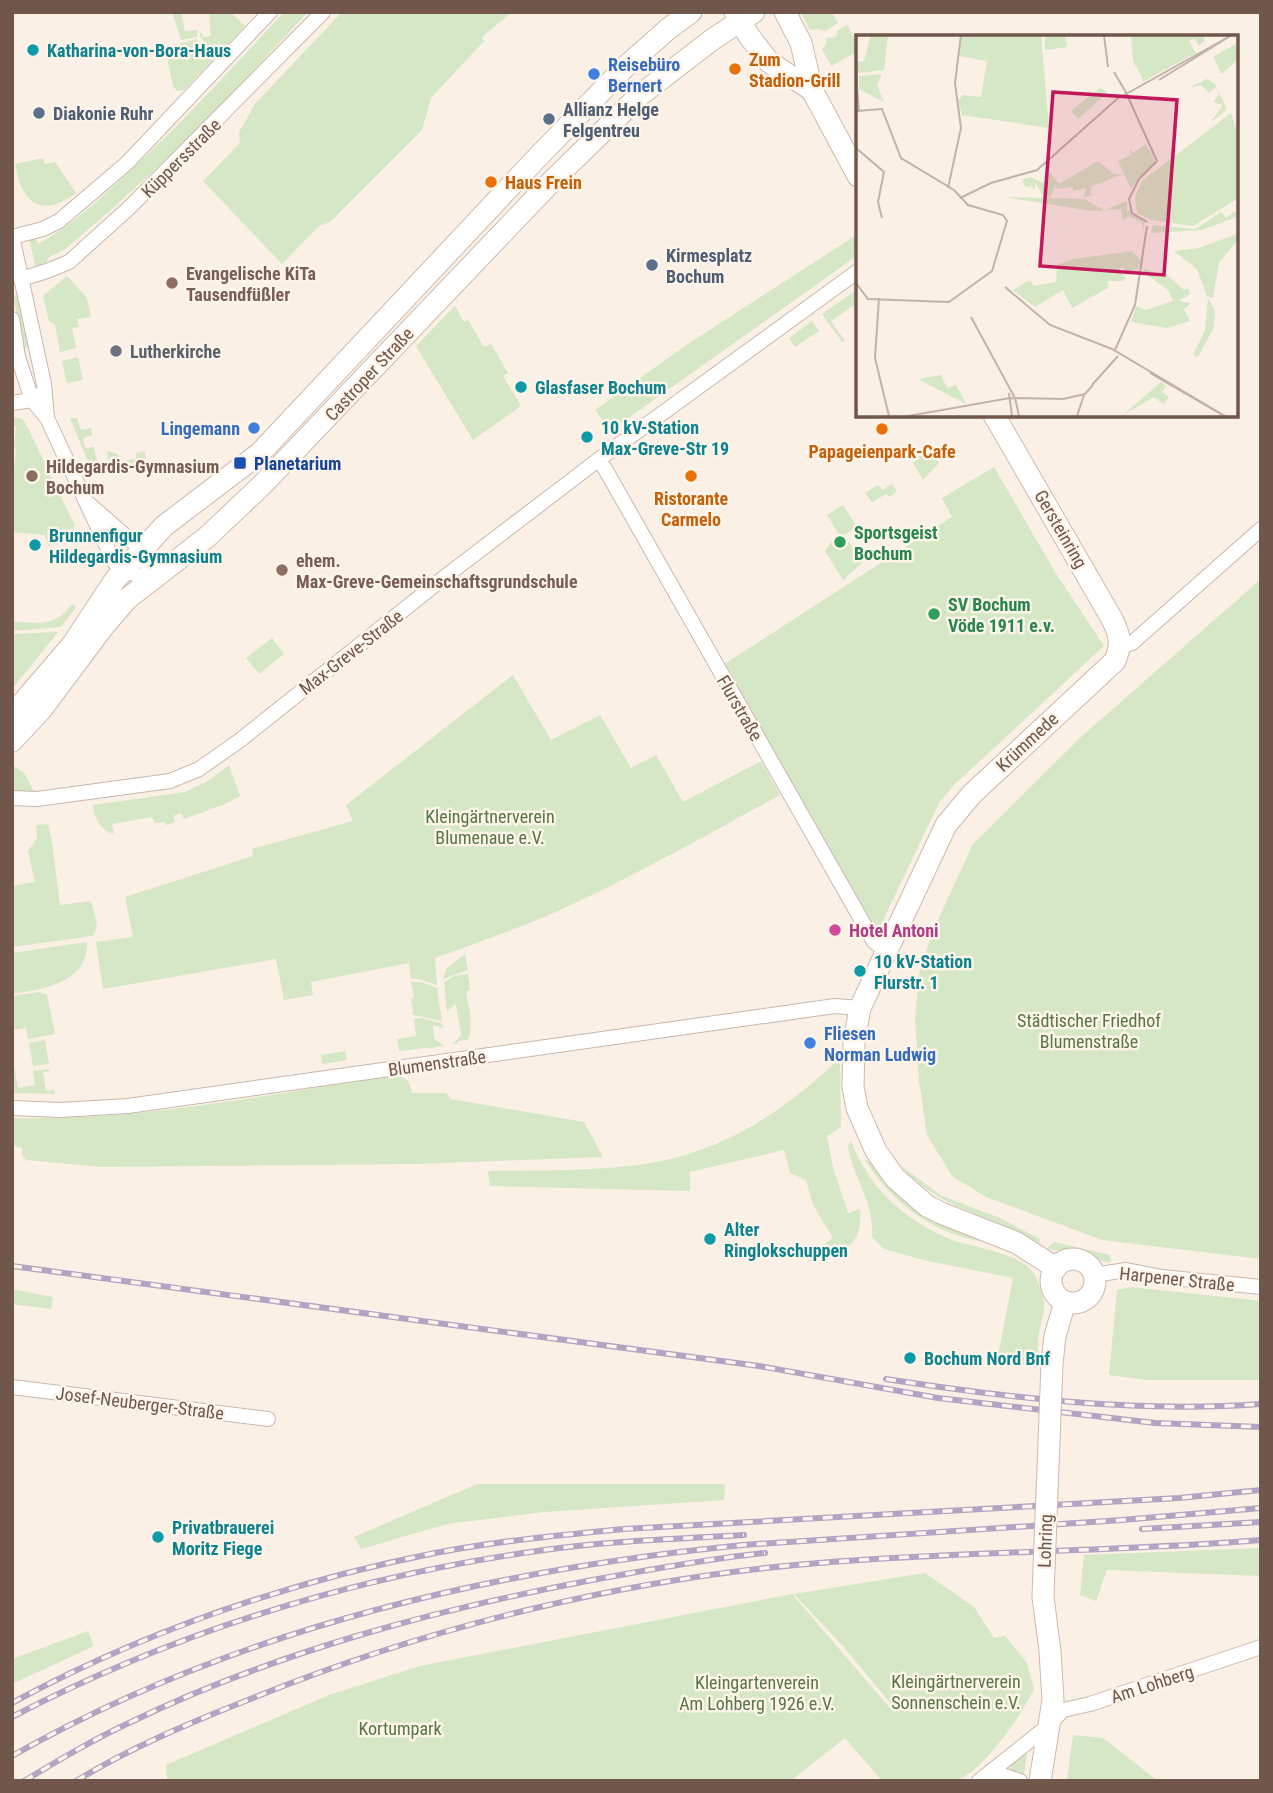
<svg xmlns="http://www.w3.org/2000/svg" width="1273" height="1793" viewBox="0 0 1273 1793" font-family="'Roboto Condensed',sans-serif">
<rect width="100%" height="100%" fill="#faf0e5"/>
<path fill="#d5e7c4" d="M172,12H181L185,31L197,30V37L181,40Z
M209,12H231L245,26L216,58L200,36V33H202L203,37L211,36Z
M284,12H308L199,129L112,209L64,250L49,257L44,267L36,270L29,237L35,236L38,244C73,225 102,197 131,170C185,120 234,66 284,12Z
M342,12H512L482,37L484,41L431,98L422,130L330,222L319,226L282,264L203,181L240,143L239,132L255,104Z
M801,12H832L838,23L825,31L819,29L810,30Z
M847,25L858,44V51L831,66L822,49L826,44L827,37L832,38L837,36V31Z
M197,39L213,60L184,90L177,91L173,86L165,47Z
M43,158L45,164L55,162L76,193C40,219 22,203 15,164Z
M858,234V255L610,431L595,410L688,344Z
M67,276L87,298L91,317L77,319L79,327L72,328L76,348L60,352L55,325L49,321L43,296Z
M858,289V302L831,321L845,341L842,342L822,314Z
M18,295L28,347L24,348L13,296Z
M455,306L464,322L468,320L484,347L491,344L508,373L503,376L521,406L473,440L416,346Z
M812,321L819,331L795,347L789,338Z
M78,357L83,380L67,383L62,361Z
M12,417L20,418L25,422L75,526L64,538L48,546L45,535L12,532V488L16,449L14,448L16,427L12,426Z
M70,418H77L81,430L91,428L92,435L83,438L85,448L94,447L97,462L89,464Z
M929,447L939,463L923,480L913,463Z
M107,451L118,454L120,461L136,459V453L145,451L146,462L113,474L110,471Z
M994,467L1055,572L1104,646L954,785L939,803L876,935L723,665L952,517L942,498Z
M891,484L897,491L890,497L886,494L872,502L865,493L878,485L883,490Z
M843,505L857,527L844,535L863,562L843,580L825,551L838,533L827,515Z
M1261,579V1259L1102,1240L986,1197L952,1176L927,1135L919,1081L915,1019L920,968L937,922L973,844L1082,736Z
M72,604L76,607L61,627L12,631V621C39,623 54,628 72,604Z
M58,632L12,689V634Z
M272,638L284,654L259,674L246,658Z
M513,675L551,740L600,715L631,768L656,755L683,802L761,761L780,795C712,832 645,870 575,903C529,925 482,941 435,958L437,985L419,979H411L409,963L311,982L313,995L284,1000L276,959L103,989L96,942L133,937L125,897L253,856L252,849L353,821L346,805Z
M229,765L240,796L225,804L184,819L181,813L173,816L175,822L166,825L164,822L155,823L152,817L112,824L114,833C103,834 93,816 93,805L185,792L208,781Z
M16,767L25,774L34,792L23,793L12,789V768Z
M48,824L52,841L60,905L91,901C93,913 102,927 92,936L12,947V886L35,882L28,851L37,838L36,825Z
M87,942C88,983 44,989 12,994V953Z
M465,954L468,970L443,979L447,968Z
M468,974L470,990L466,991C468,1006 475,1027 467,1040L458,1041L457,1044L452,1045L461,1035L456,1004L447,1011L444,982L454,976Z
M411,982H421L437,988L442,1021L413,1015L411,998L414,997Z
M39,992L47,995L55,1034L28,1039L26,1028L12,1030V996Z
M422,1018L442,1024L443,1028L433,1025L434,1039L445,1046L399,1051L397,1039L416,1036L414,1019Z
M45,1040L49,1064L33,1066L29,1043Z
M345,1051L347,1060L322,1064L321,1055Z
M12,1053L18,1088L35,1085L33,1071L49,1069L50,1071L43,1072L46,1091L54,1090L55,1094L12,1093Z
M840,1058L841,1127L827,1136L833,1168L848,1213L860,1209C863,1250 842,1250 809,1262L806,1256L833,1238L813,1205L806,1180L790,1173L784,1150L690,1172V1191L490,1186L488,1171C543,1170 607,1172 661,1161C731,1147 789,1107 840,1058Z
M399,1075L409,1082L412,1093H446L451,1099L584,1122L603,1157L416,1164L101,1167L26,1160L22,1155V1148L12,1145V1118C140,1122 272,1093 399,1075Z
M851,1141C868,1186 902,1218 945,1237C970,1249 1030,1251 1038,1282C1040,1288 1043,1296 1044,1303C1045,1313 1040,1324 1039,1334C1037,1345 1038,1356 1038,1366L1020,1365L998,1356L1013,1278L924,1260L884,1249L872,1237C875,1204 853,1177 848,1146Z
M865,1160L870,1161C900,1208 936,1223 987,1241C978,1242 969,1239 960,1236C919,1223 888,1196 865,1160Z
M900,1165L942,1196L1000,1218L1040,1239L1039,1243C991,1214 938,1210 900,1165Z
M1054,1242L1110,1255L1111,1262C1098,1263 1092,1254 1080,1251C1068,1248 1058,1253 1047,1248Z
M1131,1287L1261,1301V1380H1147L1109,1375L1117,1290Z
M12,1289L53,1297L51,1309L12,1304Z
M477,1484H725L724,1500L544,1512L447,1524L361,1549L354,1537Z
M1261,1548V1576L1107,1570L1096,1601L1080,1595L1084,1555Z
M925,1573L974,1607L994,1638L1005,1636L1027,1663L1034,1689C1021,1716 985,1768 958,1780C947,1785 897,1781 882,1781L845,1738L794,1778L800,1781H167L166,1765L329,1695L420,1666L792,1594L889,1707L891,1704L843,1646L794,1594Z
M88,1631L94,1646L12,1684V1659Z
M1073,1735L1103,1738L1158,1781H1067Z
M1027,1753L1024,1775L1010,1769L1012,1764Z"/>
<g fill="none" stroke-linecap="round" stroke-linejoin="round">
<g stroke="#cbb7ac" stroke-width="16">
<path id="street" d="M12,236L44,384L47,418
M12,237L43,229L59,221L127,163L270,12
M21,279L47,271L69,262L130,207L323,12
M12,319L18,357L32,400L47,418L114,562L123,571L152,579
M12,403L32,400L39,395
M598,460L604,467L874,942L887,951
M89,504L143,551L152,579
M1121,647L1132,643L1261,529
M12,798L37,799L170,781L199,769L239,741L446,576L598,460L858,271
M12,1108L60,1110L128,1106L835,1006L860,1008
M1094,1275L1126,1270L1162,1277L1261,1287
M12,1387L268,1419
M991,1771L1020,1781
M979,1781L1048,1726L1063,1710L1090,1704L1261,1647"/>
</g>
<g stroke="#cfb9ac" stroke-width="23">
<path id="secondary" d="M735,12L749,36L769,62L812,90
M785,12L801,43L812,90L858,176
M994,415L1112,619C1120,635 1122,644 1115,661L972,794L946,825L860,1008L854,1042L853,1087L857,1108L876,1151L895,1178L927,1206L941,1213L1017,1243L1056,1268
M12,715L72,645L115,580L164,526L260,453L534,161L624,68L668,29L691,12
M12,741L41,710L103,627L127,599L207,537L262,485L553,180L639,96L713,39L754,12
M1051 1281a22 22 0 1 1 44 0a22 22 0 1 1-44 0Z
M1052,1364L1055,1336L1065,1302
M1040,1781L1053,1700L1050,1651L1043,1597L1044,1569"/>
</g>
<use href="#street" stroke="#fff" stroke-width="14"/>
<use href="#secondary" stroke="#fff" stroke-width="21"/>
<g stroke="#b2a4c3" stroke-width="6">
<path id="rail" d="M12,1266L759,1366L938,1398L1155,1423L1261,1427
M886,1379C1009,1398 1136,1413 1261,1404
M1142,1529L1261,1522
M12,1703C143,1632 289,1582 435,1553C497,1541 561,1535 624,1529L1179,1498L1261,1490
M12,1717C177,1631 354,1577 537,1551C605,1541 675,1539 744,1535
M12,1756C233,1630 491,1570 743,1545L1122,1520L1261,1508
M24,1781C59,1760 94,1739 131,1722C276,1652 434,1610 592,1580C649,1570 706,1559 765,1553
M76,1781C130,1748 189,1723 248,1700C427,1627 626,1578 819,1563C966,1551 1114,1552 1261,1540"/>
</g>
<use href="#rail" stroke="#fdf4ea" stroke-width="3.5" stroke-dasharray="10" stroke-linecap="butt"/>
<g stroke="#cfb9ac" stroke-width="23" stroke-linecap="butt">
<path id="secondary-bridge" d="M1044,1569L1052,1364"/>
</g>
<use href="#secondary-bridge" stroke="#fff" stroke-width="21"/>
</g>
<g fill="#0f9aa8" stroke="#fdf4ea" stroke-width="2.5">
<circle cx="33" cy="50" r="7"/>
<circle cx="521" cy="387" r="7"/>
<circle cx="587" cy="437" r="7"/>
<circle cx="35" cy="545" r="7"/>
<circle cx="860" cy="971" r="7"/>
<circle cx="710" cy="1239" r="7"/>
<circle cx="910" cy="1358" r="7"/>
<circle cx="158" cy="1537" r="7"/>
</g>
<g fill="#e8710a" stroke="#fdf4ea" stroke-width="2.5">
<circle cx="735" cy="69" r="7"/>
<circle cx="491" cy="182" r="7"/>
<circle cx="882" cy="429" r="7"/>
<circle cx="691" cy="476" r="7"/>
</g>
<g fill="#3f7fe0" stroke="#fdf4ea" stroke-width="2.5">
<circle cx="594" cy="74" r="7"/>
<circle cx="254" cy="428" r="7"/>
<circle cx="810" cy="1043" r="7"/>
</g>
<g fill="#5c6f8a" stroke="#fdf4ea" stroke-width="2.5">
<circle cx="39" cy="113" r="7"/>
<circle cx="549" cy="119" r="7"/>
<circle cx="652" cy="265" r="7"/>
</g>
<g fill="#8d6e63" stroke="#fdf4ea" stroke-width="2.5">
<circle cx="172" cy="283" r="7"/>
<circle cx="32" cy="476" r="7"/>
<circle cx="282" cy="570" r="7"/>
</g>
<circle fill="#6b7280" stroke="#fdf4ea" stroke-width="2.5" cx="116" cy="351" r="7"/>
<rect fill="#1a4fb4" stroke="#fdf4ea" stroke-width="2.5" x="233" y="456" width="14" height="14" rx="3.5"/>
<g fill="#2e9e5b" stroke="#fdf4ea" stroke-width="2.5">
<circle cx="840" cy="542" r="7"/>
<circle cx="934" cy="614" r="7"/>
</g>
<circle fill="#d1479c" stroke="#fdf4ea" stroke-width="2.5" cx="835" cy="930" r="7"/>
<g text-anchor="middle" dominant-baseline="central" stroke-width="5" stroke-linejoin="round" paint-order="stroke">
<g font-size="18" font-weight="bold" fill="#0d838f" stroke="#fdf4ea" text-anchor="start">
<text x="47" y="50">Katharina-von-Bora-Haus</text>
<text x="535" y="387">Glasfaser Bochum</text>
<text x="601" y="427">10 kV-Station<tspan x="601" dy="21">Max-Greve-Str 19</tspan></text>
<text x="49" y="535">Brunnenfigur<tspan x="49" dy="21">Hildegardis-Gymnasium</tspan></text>
<text x="874" y="961">10 kV-Station<tspan x="874" dy="21">Flurstr. 1</tspan></text>
<text x="724" y="1229">Alter<tspan x="724" dy="21">Ringlokschuppen</tspan></text>
<text x="924" y="1358">Bochum Nord Bnf</text>
<text x="172" y="1527">Privatbrauerei<tspan x="172" dy="21">Moritz Fiege</tspan></text>
</g>
<g font-size="18" font-weight="bold" fill="#c56008" stroke="#fdf4ea" text-anchor="start">
<text x="749" y="59">Zum<tspan x="749" dy="21">Stadion-Grill</tspan></text>
<text x="505" y="182">Haus Frein</text>
<text x="882" y="451" text-anchor="middle">Papageienpark-Cafe</text>
<text x="691" y="498" text-anchor="middle">Ristorante<tspan x="691" dy="21">Carmelo</tspan></text>
</g>
<g font-size="18" font-weight="bold" fill="#366cbe" stroke="#fdf4ea" text-anchor="start">
<text x="608" y="64">Reisebüro<tspan x="608" dy="21">Bernert</tspan></text>
<text x="240" y="428" text-anchor="end">Lingemann</text>
<text x="824" y="1033">Fliesen<tspan x="824" dy="21">Norman Ludwig</tspan></text>
</g>
<g font-size="18" font-weight="bold" fill="#4e5e75" stroke="#fdf4ea" text-anchor="start">
<text x="563" y="109">Allianz Helge<tspan x="563" dy="21">Felgentreu</tspan></text>
<text x="53" y="113">Diakonie Ruhr</text>
<text x="666" y="255">Kirmesplatz<tspan x="666" dy="21">Bochum</tspan></text>
</g>
<g font-size="18" fill="#71564c" stroke="#fdf4ea">
<text transform="translate(181 158) rotate(-45)">Küppersstraße</text>
<text transform="translate(369 374) rotate(-47)">Castroper Straße</text>
<text transform="translate(1061 529) rotate(60)">Gersteinring</text>
<text transform="translate(351 652) rotate(-38)">Max-Greve-Straße</text>
<text transform="translate(740 708) rotate(60)">Flurstraße</text>
<text transform="translate(1027 742) rotate(-43)">Krümmede</text>
<text transform="translate(437 1063) rotate(-8)">Blumenstraße</text>
<text transform="translate(1177 1279) rotate(6)">Harpener Straße</text>
<text transform="translate(140 1403) rotate(7)">Josef-Neuberger-Straße</text>
<text transform="translate(1045 1541) rotate(-88)">Lohring</text>
<text transform="translate(1152 1684) rotate(-18)">Am Lohberg</text>
</g>
<g font-size="18" font-weight="bold" fill="#785e54" stroke="#fdf4ea" text-anchor="start">
<text x="186" y="273">Evangelische KiTa<tspan x="186" dy="21">Tausendfüßler</tspan></text>
<text x="46" y="466">Hildegardis-Gymnasium<tspan x="46" dy="21">Bochum</tspan></text>
<text x="296" y="560">ehem.<tspan x="296" dy="21">Max-Greve-Gemeinschaftsgrundschule</tspan></text>
</g>
<g font-size="18" font-weight="bold" fill="#5b616d" stroke="#fdf4ea" text-anchor="start">
<text x="130" y="351">Lutherkirche</text>
</g>
<g font-size="18" font-weight="bold" fill="#164399" stroke="#fdf4ea" text-anchor="start">
<text x="254" y="463">Planetarium</text>
</g>
<g font-size="18" font-weight="bold" fill="#27864d" stroke="#fdf4ea" text-anchor="start">
<text x="854" y="532">Sportsgeist<tspan x="854" dy="21">Bochum</tspan></text>
<text x="948" y="604">SV Bochum<tspan x="948" dy="21">Vöde 1911 e.v.</tspan></text>
</g>
<g font-size="18" fill="#577645" stroke="#fdf4ea">
<text x="490" y="816">Kleingärtnerverein<tspan x="490" dy="21">Blumenaue e.V.</tspan></text>
<text x="1089" y="1020">Städtischer Friedhof<tspan x="1089" dy="21">Blumenstraße</tspan></text>
<text x="956" y="1681">Kleingärtnerverein<tspan x="956" dy="21">Sonnenschein e.V.</tspan></text>
<text x="757" y="1682">Kleingartenverein<tspan x="757" dy="21">Am Lohberg 1926 e.V.</tspan></text>
<text x="400" y="1728">Kortumpark</text>
</g>
<g font-size="18" font-weight="bold" fill="#b23c85" stroke="#fdf4ea" text-anchor="start">
<text x="849" y="930">Hotel Antoni</text>
</g>
</g>
<g transform="translate(856 35)">
<rect width="382" height="382" fill="#faf0e5"/>
<path d="M15,0H32L28,35L2,38L0,27L8,26ZM106,0H185L193,93L106,80L102,65L107,60L125,62L131,26L103,21ZM189,0H209L211,12L189,15ZM275,0H347L349,5L343,11L338,3L333,6L340,18L288,46L277,26ZM381,8V25L366,39L357,22ZM26,39L21,50L28,67L3,54V41ZM351,44L359,49L371,74L354,88L367,70L357,67L363,59L360,52L353,58L345,50L333,53ZM245,52L251,58L222,84L215,76ZM375,78L381,96V164L337,191L295,185L281,178L279,162L286,146ZM290,109L300,127L275,154L262,126L275,120L274,113L277,118ZM242,126L258,139H267L235,152V161L228,162L230,153L217,156V152L200,154L199,150L194,164L188,163L180,148L178,155L174,147L175,152L168,151L167,144L175,142L187,148L194,137L203,149ZM148,162L228,164L248,175L271,166V180L272,174L288,187V197L286,188L273,181L267,185L265,174L236,176ZM379,176L381,182L346,195L295,198L297,190L339,194L365,177L370,183ZM381,199V206L363,227L357,263L351,261L341,234L318,216L343,213ZM276,216L285,226L281,234L273,240L267,232L262,235L270,243L266,246H252V253L216,273L207,255L179,272L157,255L174,245L178,251L200,247L201,230L217,224ZM289,233L304,242L311,240L328,255L332,253L334,259L323,266L335,268L328,274L334,286L311,293L275,287L280,271L290,275L317,266L312,255L288,238ZM352,263L359,276L358,292L342,322L337,320L349,295ZM85,340L91,353L100,350L110,369L62,344ZM305,347L310,351L306,357L313,362L307,369L298,362L266,381Z" fill="#d5e7c4"/>
<path fill="none" stroke="#c3b2a8" stroke-width="2" d="M248,0L252,32M258,37L272,61M0,40L3,77M303,45L376,0M272,62L301,126L283,144L273,164L276,178L291,187M0,76L26,74L45,123L98,155L112,170L147,180L151,186L136,236L93,267L12,264L0,248M0,113L28,137L22,167L26,183M92,153L105,93L99,48L105,0M104,163L135,148L181,135L261,64L376,0M149,252L194,290L256,314L369,381M23,263L19,323L33,381M115,282L159,363L163,381M259,315L279,270L291,191M294,338L368,381M236,350L262,321M153,358L156,381M52,381L154,363L207,364L229,359L237,350M221,381L228,360"/>
<path fill="#c2185b" fill-opacity="0.15" stroke="#c2185b" stroke-width="3.5" d="M197,57L321,65L308,240L184,231Z"/>
<rect width="382" height="382" fill="none" stroke="#71564c" stroke-width="3.5"/>
</g>
<rect width="1273" height="1793" fill="none" stroke="#71564c" stroke-width="28"/>
</svg>
